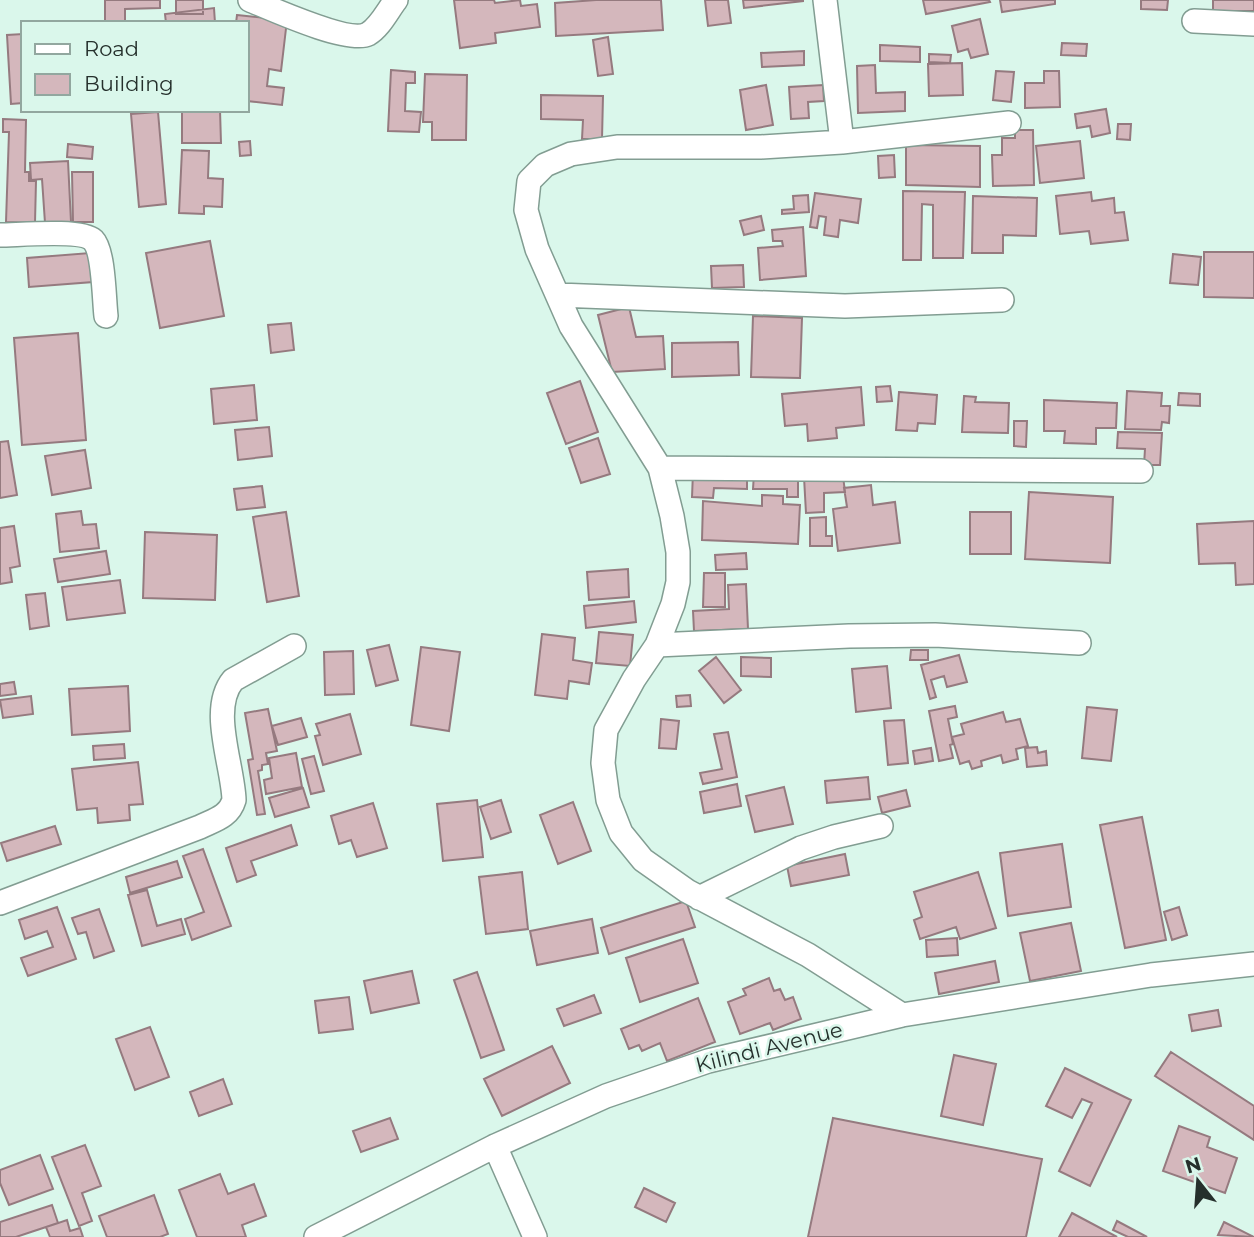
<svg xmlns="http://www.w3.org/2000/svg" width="1254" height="1237" viewBox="0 0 1254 1237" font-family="Montserrat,sans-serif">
<rect width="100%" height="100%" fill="#daf7eb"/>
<path fill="#d4b7bc" stroke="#957a7f" stroke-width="2" d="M105,0H160V8L125,9V23H105Z
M176,0H203V14H176Z
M454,0H494L495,3L520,0L521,6L537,4L540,27L495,33L496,43L460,48Z
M596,0H661L663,30L556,36L555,3Z
M705,0H728L731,23L708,26Z
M743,0H803V1L744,8Z
M923,0H989L990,2L926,14Z
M1000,0H1055V4L1002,12Z
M1141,0H1168L1167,10L1141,9Z
M1213,0H1254V11H1213Z
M214,8L215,23H166L165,14Z
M237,15L287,20L281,71L269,69L267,86L284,88L282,105L247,101V23H236Z
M980,19L988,54L971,58L968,49L958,52L952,26Z
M23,34V103L11,104L7,35Z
M608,37L613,74L598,76L593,40Z
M1062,43L1087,44L1086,56L1061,55Z
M880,45L920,47V62L880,61Z
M804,51V65L762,67L761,53Z
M929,54L951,55L950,63L929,62Z
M962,63L963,95L929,96L928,64Z
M875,65L876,93L905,92V111L858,113L857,66Z
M391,70L415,72V83H406L405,111L421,112L419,132L388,131Z
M996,71L1014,72L1011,102L993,100Z
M1044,71H1059L1060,107L1025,108V83H1044Z
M425,74L467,75L466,140H432V122H423Z
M766,85L773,125L746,130L740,90Z
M823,85L824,101L808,102L809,118L791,119L789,87Z
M541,95L603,96L602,139H582L583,120L541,119Z
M1106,109L1110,133L1092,137L1090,126L1077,128L1075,114Z
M182,110H220L221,143H182Z
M158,112L166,204L139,207L131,114Z
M3,119L26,120L25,172H29V181H36L35,223L6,222L9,132H3Z
M1118,124H1131L1130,140L1117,139Z
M1015,130H1033L1034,185L993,186L992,155H1002V138H1015Z
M250,141L251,155L240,156L239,142Z
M1080,141L1084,178L1040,183L1036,146Z
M68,144L93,147L92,159L67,157Z
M906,145L980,146V187L906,185Z
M182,150L209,151L208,178L223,179L222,207L204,206V214L179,213Z
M894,155L895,177L879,178L878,156Z
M68,161L71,222L45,223L42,179L31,180L30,163Z
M72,172H93V222H73Z
M903,191L965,192L963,258H933V205L922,204L921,260H903Z
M1091,192L1092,201L1114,198L1115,213L1124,212L1128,240L1091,244L1089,231L1060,234L1056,196Z
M815,193L861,199L858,223L840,220L838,237L824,235L826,217L819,216L817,228L810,227Z
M808,195L809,212L782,214V210L794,209L793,196Z
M973,196L1037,198L1036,236L1003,235V253H972Z
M761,216L764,230L744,235L740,221Z
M803,227L806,276L760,280L758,248L783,246L782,241H773L772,230Z
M210,241L224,316L160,328L146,253Z
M1204,252H1254V298L1204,297Z
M90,253L93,282L29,287L27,258Z
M1173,254L1201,257L1198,285L1170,283Z
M743,265L744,287L712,288L711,266Z
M629,307L636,337L663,336L665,369L612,372L598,315Z
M753,316L802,318L800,378L751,377Z
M291,323L294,350L271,353L268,325Z
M78,333L86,440L22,445L14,338Z
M738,342L739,375L672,377V343Z
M580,381L598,432L566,444L547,393Z
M254,385L257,420L214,424L211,389Z
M890,386L892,401L877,402L876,387Z
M861,387L864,425L836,428L837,438L808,441L807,424L785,426L782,394Z
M1127,391L1162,393L1161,406H1170L1169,423L1162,422L1161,430L1125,429Z
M899,392L937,395L935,424L918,423L917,431L896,430Z
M1179,393L1200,394V406L1178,405Z
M964,396L976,397L975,402L1009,403L1008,433L962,432Z
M1044,400L1117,403L1116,428H1096V444L1064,443L1065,431H1044Z
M1014,421H1027L1026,447L1014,446Z
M269,427L272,456L238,460L235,430Z
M1118,432L1162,433L1160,465H1144L1145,449L1117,448Z
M598,438L610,474L581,483L569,448Z
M8,441L17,495L0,498V442Z
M85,450L91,488L52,495L45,456Z
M693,472L747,473V489L714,488L713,498L692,497Z
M754,473L798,474V497H787V489H753Z
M843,476L845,492L824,493V512L806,513L804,477Z
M871,485L873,505L895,502L900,543L838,551L833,509L847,507L844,488Z
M262,486L265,507L237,510L234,489Z
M1029,492L1113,497L1110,563L1025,559Z
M762,495L783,496V504L800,505L798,544L702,540L703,501L762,506Z
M81,511L83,525L96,524L99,548L60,552L56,514Z
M286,512L299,596L267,602L253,517Z
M970,512H1011V554H970Z
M826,517V536H832V546H810V518Z
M1254,521V584L1236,585L1235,563L1199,564L1197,524Z
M14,526L20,566L10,568L12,582L0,584V528Z
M145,532L217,535L215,600L143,598Z
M106,551L110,574L58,582L54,559Z
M746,553L747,569L716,570L715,555Z
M628,569L629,597L589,600L587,572Z
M704,573H725V607H703Z
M120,580L125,613L67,620L62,587Z
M746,584L748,629L694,631L693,611L729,609L728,585Z
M45,593L49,626L30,629L26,595Z
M634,601L636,622L586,628L584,606Z
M599,632L633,635L630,666L596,663Z
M542,634L575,638L573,660L592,663L589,684L569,681L567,699L535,695Z
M389,645L398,680L376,686L367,650Z
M421,647L460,652L449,731L411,725Z
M911,650H928V660H910Z
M353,651L354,694L325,695L324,652Z
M959,655L967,682L947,687L944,676L931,680L936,697L930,699L921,665Z
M716,657L741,690L724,703L699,671Z
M741,657L771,658V677L741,676Z
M887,666L891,708L856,712L852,669Z
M14,682L16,694L0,696V684Z
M128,686L130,731L72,735L69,689Z
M690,695L691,706L677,707L676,696Z
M31,696L33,714L3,718L0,700Z
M955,706L957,717L948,719L953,744L950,745L953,758L939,761L929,711Z
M1087,707L1117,710L1111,761L1082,758Z
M268,709L277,751L266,753L268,764L262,765V770L258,771L265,814L257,815L248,760L253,759L245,713Z
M1003,712L1006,722L1020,719L1028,746L1016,749L1018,759L1003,763L1001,755L981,761L982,766L972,769L969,761L960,764L952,737L964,734L961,724Z
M350,714L361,754L323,765L315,736L320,735L316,724Z
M301,718L307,737L278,745L272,726Z
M661,719L679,721L676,749L659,748Z
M904,720L908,763L888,765L884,721Z
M728,732L737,777L703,784L700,773L722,769L714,734Z
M124,744L125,758L94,760L93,746Z
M1037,747L1038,753L1046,751L1047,765L1027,767L1025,748Z
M931,748L933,761L915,764L913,751Z
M296,753L302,787L266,794L264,780L272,778L269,758Z
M314,756L324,791L311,794L302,759Z
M138,762L143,804L129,805L130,820L98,823L97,808L77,810L72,769Z
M868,777L870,799L827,803L825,781Z
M737,784L741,806L704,813L700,792Z
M784,787L793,824L755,832L746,796Z
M303,788L309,807L275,817L269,798Z
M906,790L910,806L882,813L878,797Z
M477,800L483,857L443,861L437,804Z
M501,800L511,832L491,839L480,807Z
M573,802L591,851L558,864L540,815Z
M373,803L387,848L357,857L351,840L339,844L331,816Z
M1142,817L1166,940L1125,948L1100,825Z
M291,825L297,845L251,861L256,875L237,882L226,848Z
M55,826L61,844L7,861L1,843Z
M1062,844L1071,907L1008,916L1000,853Z
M203,849L231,926L192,940L185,919L204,912L183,856Z
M845,854L849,875L791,886L787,866Z
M177,861L182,877L130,893L126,877Z
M522,872L528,929L486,934L479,877Z
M978,872L996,928L960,939L956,927L920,939L914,920L922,917L914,892Z
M147,890L157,926L181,919L185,934L142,946L128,895Z
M686,901L695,927L609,954L601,928Z
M57,907L76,959L28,976L21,958L53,947L47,931L25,939L19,920Z
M1179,907L1187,935L1172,940L1164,912Z
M99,909L114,951L94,958L86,932L78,934L72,918Z
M592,919L598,953L537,965L530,931Z
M1071,923L1081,971L1030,981L1020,933Z
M957,938L958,955L927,957L926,940Z
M683,939L698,983L640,1002L626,958Z
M995,961L999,982L939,994L935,973Z
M412,971L419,1003L371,1013L364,981Z
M477,972L504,1050L481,1058L454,980Z
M769,978L774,991L780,989L785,1000L793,997L801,1019L773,1030L770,1023L740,1034L728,1002L746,995L743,989Z
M594,995L601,1013L564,1026L557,1009Z
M349,997L353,1029L319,1033L315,1001Z
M698,998L715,1042L667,1061L660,1043L642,1051L639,1045L629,1049L621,1029Z
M1218,1010L1221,1026L1192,1031L1189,1015Z
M150,1027L169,1077L135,1090L116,1039Z
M552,1046L570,1083L502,1116L484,1079Z
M1171,1052L1254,1106V1140L1155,1076Z
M954,1055L996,1064L983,1125L941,1116Z
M1065,1068L1131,1100L1090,1186L1059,1171L1092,1103L1082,1099L1072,1118L1046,1106Z
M223,1079L232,1104L199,1116L190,1092Z
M390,1118L398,1139L361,1152L353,1131Z
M833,1118L1042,1159L1026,1237H808Z
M1179,1126L1210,1137L1207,1147L1237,1158L1225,1193L1163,1171Z
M85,1145L101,1186L82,1193L92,1221L79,1226L52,1157Z
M40,1155L53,1189L9,1205L0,1183V1170Z
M220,1174L228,1194L254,1184L266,1216L242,1225L246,1237H197L179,1190Z
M644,1188L675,1203L666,1222L635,1207Z
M154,1195L168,1234L160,1237H107L99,1216Z
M52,1205L58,1223L16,1237H0V1222Z
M1072,1213L1117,1237H1059Z
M67,1220L70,1231L80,1228L83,1237H50L46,1227Z
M1117,1221L1147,1237H1128L1113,1230Z
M1224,1222L1254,1237L1218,1235Z"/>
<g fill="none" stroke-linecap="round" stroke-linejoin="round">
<g stroke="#829d92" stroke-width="26">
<path id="minor" d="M250,0C272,9 349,44 368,34C380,27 388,10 396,0
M825,0L842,142
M1194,21L1254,24
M0,235C18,235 81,229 93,240C104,251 104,300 106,316
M558,295L845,306L1002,300
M660,468L1141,471
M657,645L849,636L935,635L1079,643
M699,898L801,848L834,837L881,826
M0,903L200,827C214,820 229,817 234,800C233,765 209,709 233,680L294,646
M902,1015L808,955L687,891L643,860L621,833L608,800L603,763L606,730L634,679L657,645L673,604L678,582V552L672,516L660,468L571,326L537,249L526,210L529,181L545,165L571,154L617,147H761L842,142L1009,123
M495,1146L535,1237
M316,1237L495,1146L606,1096L708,1061L902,1015L1151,975L1254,964"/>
</g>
<use href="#minor" stroke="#fff" stroke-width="23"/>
</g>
<g text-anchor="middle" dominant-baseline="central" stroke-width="5" stroke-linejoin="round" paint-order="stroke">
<g font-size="21" fill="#25302c" stroke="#daf7eb">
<text transform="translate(769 1047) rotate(-14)">Kilindi Avenue</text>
</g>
</g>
<rect x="21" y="21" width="228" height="91" fill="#daf7eb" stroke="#92a79f" stroke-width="2"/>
<rect x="35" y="44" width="35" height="10" fill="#ffffff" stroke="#92a79f" stroke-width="2"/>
<text x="84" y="56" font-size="21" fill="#25302c">Road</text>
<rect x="35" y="74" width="35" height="21" fill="#d4b7bc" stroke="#92a79f" stroke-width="2"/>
<text x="84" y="91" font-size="21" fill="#25302c">Building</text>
<g transform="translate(1198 1181) rotate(343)" stroke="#daf7eb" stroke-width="5" paint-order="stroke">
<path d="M0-5L12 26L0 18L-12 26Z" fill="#25302c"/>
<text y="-10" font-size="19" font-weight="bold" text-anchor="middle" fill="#25302c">N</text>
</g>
</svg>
